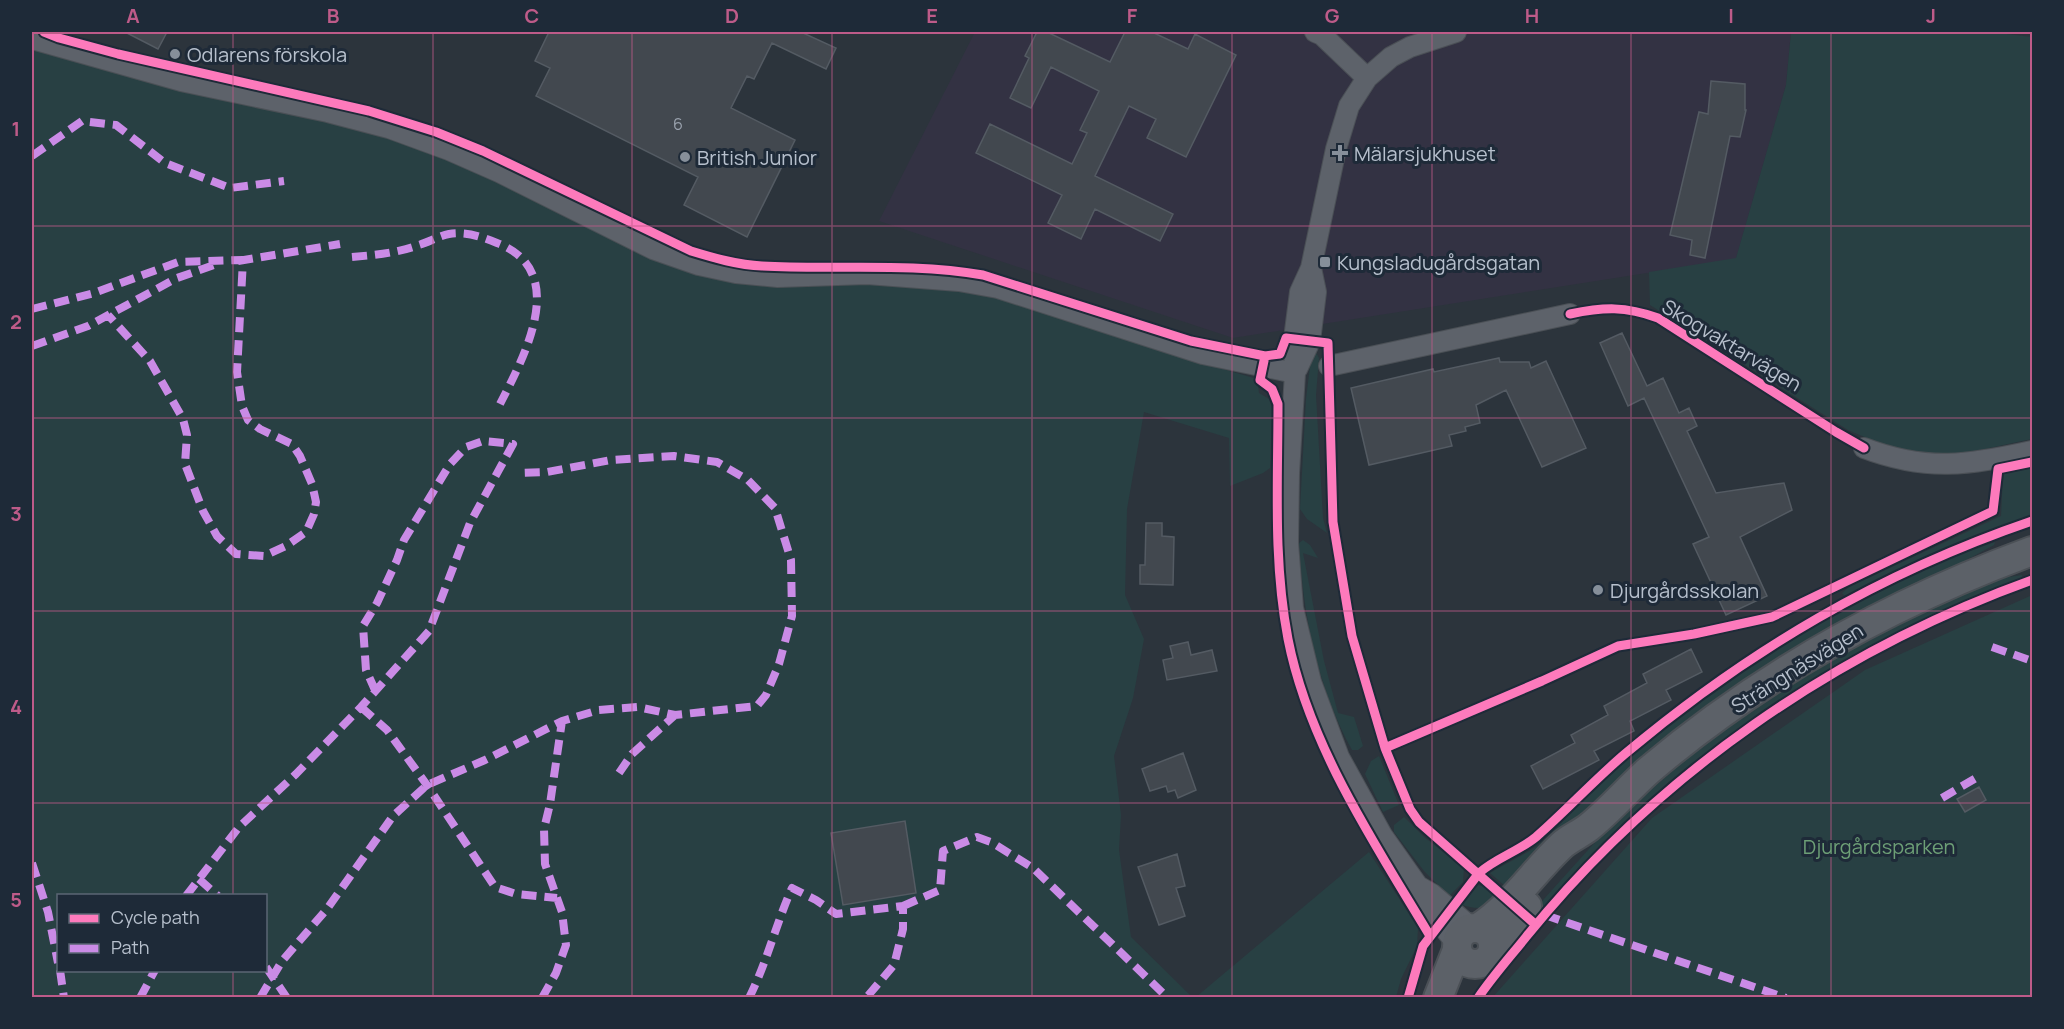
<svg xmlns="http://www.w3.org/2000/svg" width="2064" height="1029" viewBox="0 0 2064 1029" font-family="Manrope,sans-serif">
<rect width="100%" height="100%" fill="#2c343c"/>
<path fill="#333243" d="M975,32H1791L1786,85L1736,259L1233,338L879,221Z"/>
<path fill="#284043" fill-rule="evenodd" d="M1791,32H1990L2032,37V439C1999,445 1962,457 1927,454C1900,452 1873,441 1848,430L1650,305L1649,272L1736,258L1786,85Z
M32,46L363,129L465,164L657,257L797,286L888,284L976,292L1087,326L1148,347L1257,379L1259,393L1269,399L1272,408L1270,468L1263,473L1230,486L1229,438L1144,412L1127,509L1125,595L1144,639L1133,698L1114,756L1121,815L1119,850L1131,937L1192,997H32ZM58,896H266V970H58Z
M1314,349L1319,358L1316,395L1323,518L1327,533L1307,519L1300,509L1306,399L1312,350Z
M2032,468V515C1968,537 1907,568 1845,596L1842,593L1849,587L2001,516L2003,474Z
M1303,540L1310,545L1318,558L1303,553L1324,661L1338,713L1354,717L1363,746L1358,750H1352C1317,686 1303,615 1299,543Z
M1995,542L1994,545L1961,563L1847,619L1787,654L1677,731L1602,794L1511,891L1490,873C1505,864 1523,856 1537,846C1553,833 1567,815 1582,801C1614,771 1647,742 1682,715C1774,643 1884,580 1995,542Z
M2022,575V578C1885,630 1756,706 1646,802C1608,836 1573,875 1538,913L1535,909L1615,820L1709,740L1833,658L1938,602L1989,580Z
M2032,587V997L1492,998L1652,818L1865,670L2030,596V590Z
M1379,756L1399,805L1383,812L1365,774L1371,761Z
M1404,817L1424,837L1464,868L1463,882L1449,896L1424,871L1394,832V825Z
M1369,852L1418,928L1417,946L1401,979L1396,997H1196Z
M1478,885L1485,887L1502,900C1486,910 1477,910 1459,904L1474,886Z"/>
<path fill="#42484f" stroke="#545b63" stroke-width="1.5" d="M125,32H167L158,49Z
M549,32H801L836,48L826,69L772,43L754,79L747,76L731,108L795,140L747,237L684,205L698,177L536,96L550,68L535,61Z
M1037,32H1047L1110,62L1125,32H1152L1188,49L1195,34L1236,55L1186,157L1147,138L1156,119L1129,106L1095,176L1173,214L1160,241L1095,209L1081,239L1048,223L1062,195L976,153L990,124L1072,164L1087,133L1080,130L1099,91L1051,67L1031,108L1010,98L1029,58L1025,56Z
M1711,81L1745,84V110H1746L1740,137L1730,136L1705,258L1690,255L1692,240L1670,235L1699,112L1708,114Z
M1622,333L1647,386L1663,378L1679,413L1689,408L1697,426L1687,431L1716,493L1784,483L1792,510L1740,537L1767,596L1726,615L1693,544L1709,537L1644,398L1628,406L1600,343Z
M1499,358L1500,362H1529L1531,368L1546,361L1586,448L1542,467L1506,390L1476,405L1480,423L1465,427L1466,431L1449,435L1452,446L1369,465L1351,388L1433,369L1434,372Z
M1146,523H1162V536L1174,537L1173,585L1140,584V565H1145Z
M1188,642L1191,655L1212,650L1217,671L1167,680L1163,660L1173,658L1170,646Z
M1691,649L1702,672L1666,690L1671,700L1630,721L1634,731L1594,751L1599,760L1543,789L1531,766L1575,743L1571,735L1608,715L1604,706L1647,683L1643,674Z
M1183,753L1196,790L1178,798L1175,790L1168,792L1166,786L1150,791L1142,769Z
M1979,787L1986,800L1965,812L1957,799Z
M905,821L916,893L843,905L831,833Z
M1177,854L1185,886L1176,888L1185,916L1159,925L1138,867Z"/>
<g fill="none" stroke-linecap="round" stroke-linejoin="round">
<g stroke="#4b5056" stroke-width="22">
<path id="street" d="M1315,32L1322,35L1367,78
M1456,32L1410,47L1391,57L1367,78L1349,106L1336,149L1311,268L1300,292L1294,339L1295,373L1289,473L1288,543L1293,608L1311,682L1339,757L1382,835L1418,886L1422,901L1457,944
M32,39L181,81L328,112L389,128L449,150L499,172L653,249L699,265L736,273L778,277L867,274L959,281L998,288L1203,354L1295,373
M1329,366L1570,314
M1297,369L1310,341L1316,292L1311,268
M1864,448C1927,472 1969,465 2032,451
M1418,886L1432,894L1472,928"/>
</g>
<g stroke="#4b5056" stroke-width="32">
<path id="secondary" d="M1457 946a18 18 0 1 1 36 0a18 18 0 1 1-36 0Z
M1478,928C1512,906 1533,872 1562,845C1570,838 1580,834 1589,827C1610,810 1628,789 1648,771C1761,675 1894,602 2032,551
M1493,946L1527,906
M1438,998L1457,950"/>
</g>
<use href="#street" stroke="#5d626a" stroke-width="20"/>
<use href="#secondary" stroke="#5c6168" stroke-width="28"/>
<path stroke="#ca8be6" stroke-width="8" stroke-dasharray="15 8" stroke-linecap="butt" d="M32,156L82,121L116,125L165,163L230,188L284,181
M352,257C375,255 397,253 419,245C429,242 439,236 449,234C466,231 482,237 497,243C571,271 524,357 500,404
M238,261L340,244
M32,309L94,293L178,262L243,260L237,372L242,406L248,420L260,429L292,444L300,456L312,484L316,502L314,514L306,532L286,546L264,556L236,554L217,536L203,511L185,464L187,435L183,419L150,361L108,315
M32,346L88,326L177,278L217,264
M1992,647L2032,661
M361,707L387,730L427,785L495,887L516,894L557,898
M619,773L632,754L675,715
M1942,798L1981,775
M32,863L48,912L58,963
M199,879L218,896
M186,896L239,827L296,774L361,707L429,631L470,523L513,444L483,441L466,447L450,464L404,540L397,560L377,603L363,626L366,670L375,690
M903,906L940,890L943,851L977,837L991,842L1033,868L1168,998
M1545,915L1786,998
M266,967L287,998
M60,970L64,998
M140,998L155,970
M260,998L282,961L327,909L393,816L427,785L485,760L562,721L599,710L638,707L675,715L757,706L766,695L779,664L792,616L791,560L775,508L748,480L717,462L674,456L611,460L547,472L518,473
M542,998L556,973L566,945L562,912L545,864L544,829L550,804L562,721
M749,998C767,962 776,924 792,888L816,900L836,914L903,906V929L894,965L866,998"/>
<g stroke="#1e2a38" stroke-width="13">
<path id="cycleway" d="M44,32L59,38L118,54L369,111L436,132L483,151L691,251C714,258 738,265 762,266C836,270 910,262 983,275L1191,341L1265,356L1280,354L1286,338L1328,343L1333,522L1352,636L1385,748L1410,809L1419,822L1536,925
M1570,314C1604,307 1625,306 1658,318L1836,432L1864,448
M1265,356L1260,380L1272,389L1278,404C1278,483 1273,561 1288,639C1309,746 1375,844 1430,936
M1385,748L1542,681L1618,646L1694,634L1772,617L1993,511L1998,469L2032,462
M1408,998L1423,946L1479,873C1496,858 1519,851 1536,837C1567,810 1594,780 1626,753C1749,650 1880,573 2032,521
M1478,998C1493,976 1510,957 1526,937C1658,774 1835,651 2032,580"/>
</g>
<use href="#cycleway" stroke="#fd7abc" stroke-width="9"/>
</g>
<path fill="none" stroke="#be5b89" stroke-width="1.5" stroke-opacity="0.55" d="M233,32V896M433,32V998M632,32V998M832,32V998M1032,32V998M1232,32V998M1432,32V998M1631,32V998M1831,32V998M32,226H2032M32,418H2032M32,611H2032M32,803H2032M233,970V998"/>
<g fill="#868f9a" stroke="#1e2a38" stroke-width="2">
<circle cx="175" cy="54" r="6"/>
<path d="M1337 144h6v6h6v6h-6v6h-6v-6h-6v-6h6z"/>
<circle cx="685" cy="157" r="6"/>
<rect x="1319" y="256" width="12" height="12" rx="3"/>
<circle cx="1598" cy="590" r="6"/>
</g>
<g text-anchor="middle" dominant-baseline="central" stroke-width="6" stroke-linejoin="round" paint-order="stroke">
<g font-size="16" fill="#9aa2ae">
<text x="678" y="124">6</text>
</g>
<g font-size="20" fill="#b7c0cd" stroke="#1e2a38" text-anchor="start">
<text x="187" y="54">Odlarens förskola</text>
<text x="1354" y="153">Mälarsjukhuset</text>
<text x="697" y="157">British Junior</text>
<text x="1337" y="262">Kungsladugårdsgatan</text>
<text x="1610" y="590">Djurgårdsskolan</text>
</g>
<g font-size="20" fill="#b7c0cd" stroke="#1e2a38">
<text transform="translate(1732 345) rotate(31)">Skogvaktarvägen</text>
<text transform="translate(1797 668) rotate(-32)">Strängnäsvägen</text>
</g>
<g font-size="20" fill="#6d9f76" stroke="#1e2a38">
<text x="1879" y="846">Djurgårdsparken</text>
</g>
</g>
<rect width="2064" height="1029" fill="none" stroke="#1e2a38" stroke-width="66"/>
<rect x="57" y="894" width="210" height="78" fill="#1e2a38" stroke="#5b6674" stroke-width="1.5"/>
<rect x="69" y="914" width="30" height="9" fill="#fd7abc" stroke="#5b6674" stroke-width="1.5"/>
<text x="111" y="924" font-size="18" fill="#b7c0cd">Cycle path</text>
<rect x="69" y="944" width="30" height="9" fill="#ca8be6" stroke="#5b6674" stroke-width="1.5"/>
<text x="111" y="954" font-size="18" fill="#b7c0cd">Path</text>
<rect x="33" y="33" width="1998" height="963" fill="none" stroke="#be5b89" stroke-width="2"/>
<g font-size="20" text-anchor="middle" font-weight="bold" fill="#be5b89">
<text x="133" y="23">A</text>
<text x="333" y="23">B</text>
<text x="532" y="23">C</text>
<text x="732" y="23">D</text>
<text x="932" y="23">E</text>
<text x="1132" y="23">F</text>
<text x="1332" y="23">G</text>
<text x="1532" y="23">H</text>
<text x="1731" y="23">I</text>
<text x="1931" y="23">J</text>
<text x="16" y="136">1</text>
<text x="16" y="329">2</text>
<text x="16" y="521">3</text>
<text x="16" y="714">4</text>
<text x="16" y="907">5</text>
</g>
</svg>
